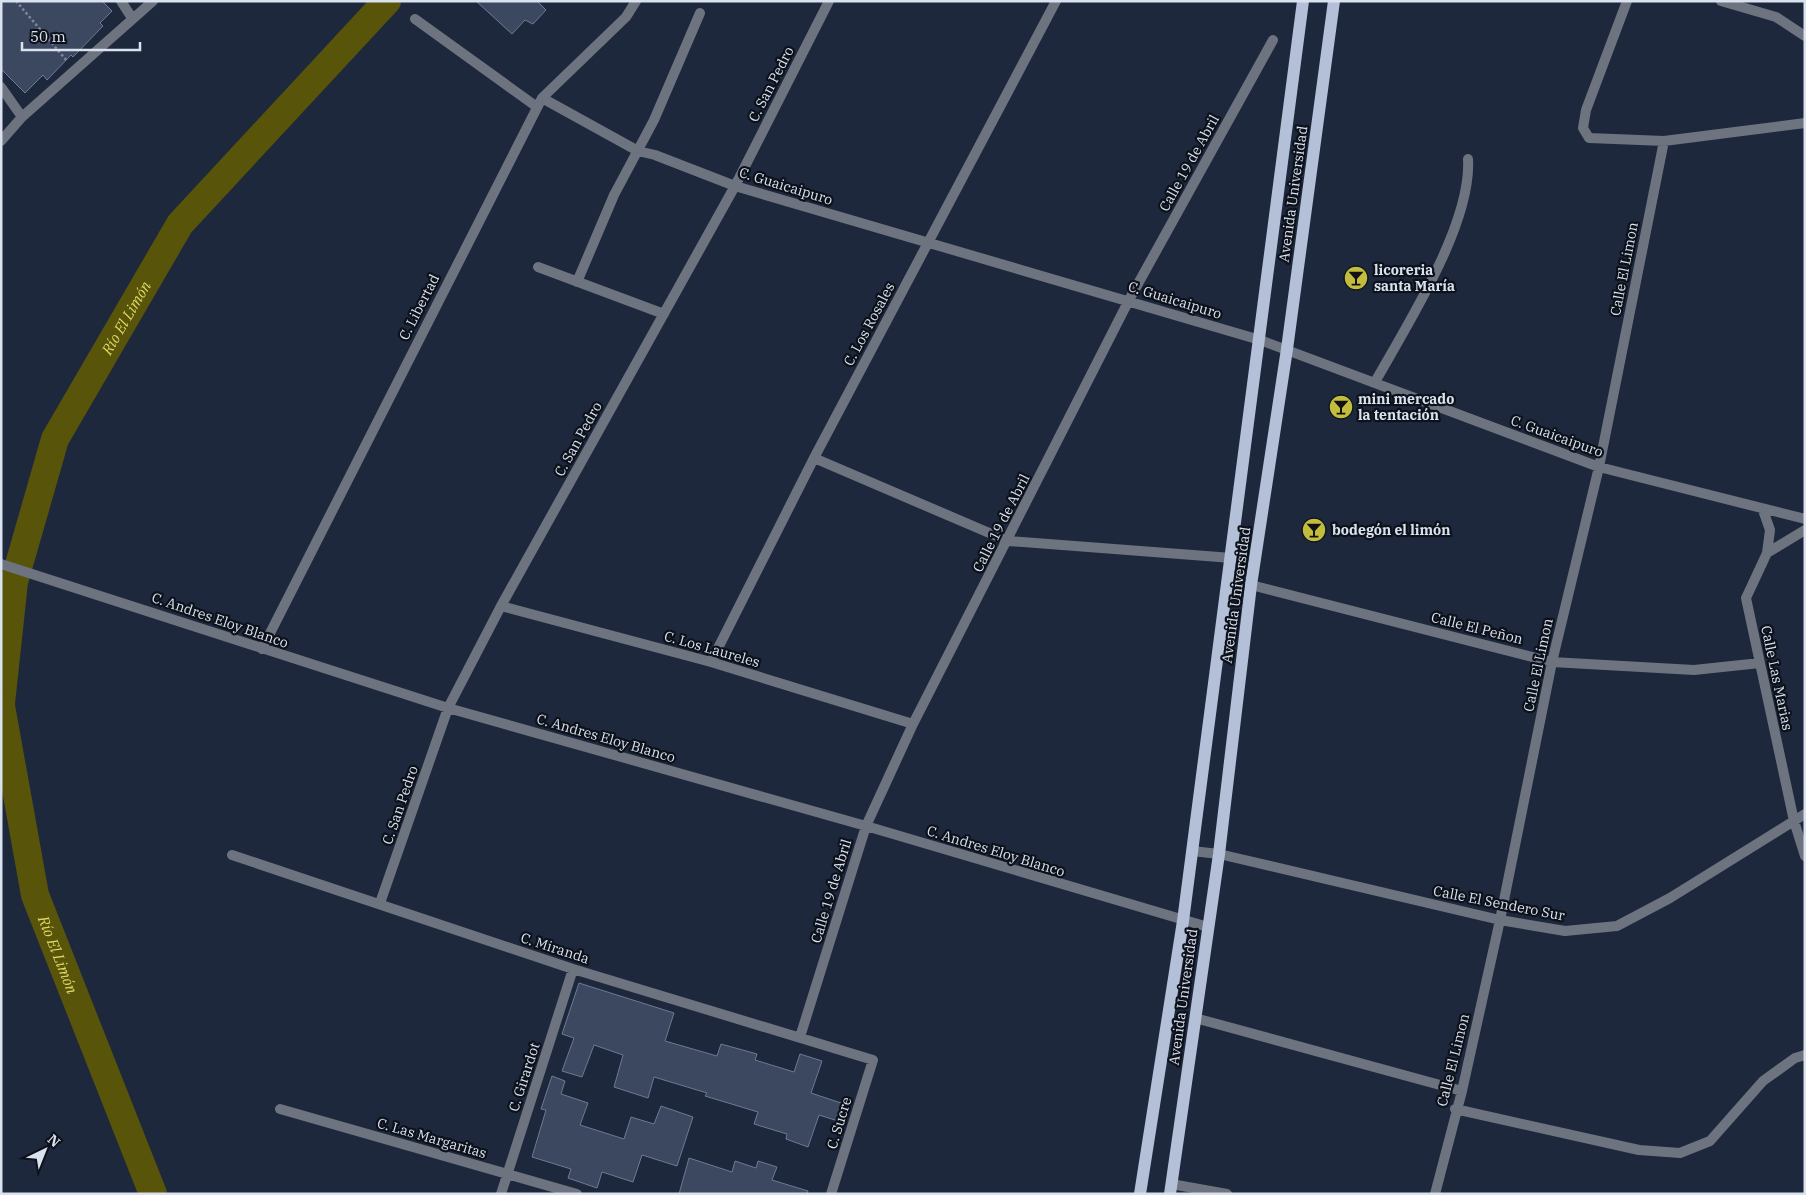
<svg xmlns="http://www.w3.org/2000/svg" width="1806" height="1195" viewBox="0 0 1806 1195" font-family="'IBM Plex Serif',serif">
<rect width="100%" height="100%" fill="#1d283d"/>
<g fill="none" stroke-linecap="round" stroke-linejoin="round">
<path stroke="#585409" stroke-width="4.5" d="M1,745L9,749"/>
<g stroke="#585409" stroke-width="28">
<path id="s1" d="M1,703L14,582L55,439L180,224L387,1"/>
<path id="s2" d="M1,706L35,895L153,1194"/>
</g>
</g>
<path fill="#3c4860" stroke="#6d7a94" d="M1,1H102L112,11L100,23L103,26L73,57L71,55L47,80L43,75L25,93L1,69Z
M476,1H537L546,10L533,24L525,20L512,34Z
M579,983L674,1013L665,1041L717,1056L721,1044L757,1054L755,1060L794,1072L800,1054L822,1061L811,1093L844,1104L838,1121L819,1115L808,1147L786,1139L787,1134L754,1124L758,1112L705,1096L707,1093L654,1077L648,1098L614,1087L623,1055L594,1045L582,1077L562,1071L574,1038L562,1034Z
M552,1076L565,1081L561,1094L588,1103L580,1125L624,1139L631,1117L654,1124L661,1106L693,1117L677,1166L642,1155L633,1182L602,1172L597,1188L568,1178L571,1169L532,1157L546,1110L541,1109Z
M689,1158L732,1172L735,1161L756,1168L758,1161L777,1167L772,1180L808,1191L807,1194H679Z"/>
<g fill="none" stroke-linecap="round" stroke-linejoin="round">
<path stroke="#7f8899" stroke-width="2.5" stroke-dasharray="2.5 2.5" stroke-linecap="butt" d="M16,1L67,61"/>
<path stroke="#6d737f" stroke-width="10" d="M121,1L132,18
M1627,1L1586,110L1583,128L1589,138L1664,141L1805,123
M1721,1L1776,17L1805,36
M415,19L537,107
M1,87L22,117
M542,98L638,151L655,155L735,186L1260,340L1599,467L1805,519
M1,141L22,117L153,1
M538,267L664,314
M577,282L614,195L654,120L700,13
M1375,382C1407,325 1472,224 1468,159
M814,458L1008,541L1232,558
M1763,510L1770,530L1767,553
M1805,530L1767,553L1746,598L1794,821L1805,856
M1,564L448,708L866,826L1208,927
M1251,585L1552,662L1694,670L1760,663
M501,606L711,662L913,724
M262,649L542,98L626,17L636,1
M711,662L814,458L1056,1
M1192,851L1219,854L1500,920L1565,931L1617,926L1670,898L1805,814
M232,855L573,969L873,1060L831,1194
M380,903L448,708L501,606L735,186L829,1
M1195,1018L1462,1091
M800,1037L866,826L913,724L1129,300L1273,40
M280,1109L577,1194
M1455,1109L1639,1150L1680,1153L1710,1141L1763,1081L1795,1058L1805,1055
M1171,1184L1227,1194
M501,1194L573,969
M1435,1194L1462,1091L1500,920L1552,662L1599,467L1664,141"/>
<path stroke="#b3c0d8" stroke-width="12" d="M1140,1194L1183,921L1303,1
M1170,1194L1219,854L1251,585L1287,349L1334,1"/>
</g>
<defs>
<g id="bar-disc" transform="scale(1.25)"><circle r="9.5" fill="#c3bd3e" stroke="#0c111a"/><path d="M-6-5H6L.8 .8V4.5H3.5V6h-7V4.5H-.8V.8Z" fill="#111"/></g>
</defs>
<g fill-rule="evenodd">
<use href="#bar-disc" x="1356" y="278"/>
<use href="#bar-disc" x="1341" y="407"/>
<use href="#bar-disc" x="1314" y="530"/>
</g>
<g text-anchor="middle" dominant-baseline="central" stroke-width="4.5" stroke-linejoin="round" paint-order="stroke">
<g font-size="14" fill="#dae2f0" stroke="#0c111a">
<text transform="translate(771 84) rotate(-63)">C. San Pedro</text>
<text transform="translate(1189 163) rotate(-61)">Calle 19 de Abril</text>
<text transform="translate(786 186) rotate(17)">C. Guaicaipuro</text>
<text transform="translate(1293 194) rotate(-82)">Avenida Universidad</text>
<text transform="translate(1624 269) rotate(-79)">Calle El Limon</text>
<text transform="translate(1175 300) rotate(17)">C. Guaicaipuro</text>
<text transform="translate(419 307) rotate(-63)">C. Libertad</text>
<text transform="translate(869 324) rotate(-62)">C. Los Rosales</text>
<text transform="translate(1557 436) rotate(20)">C. Guaicaipuro</text>
<text transform="translate(578 439) rotate(-61)">C. San Pedro</text>
<text transform="translate(1001 523) rotate(-63)">Calle 19 de Abril</text>
<text transform="translate(1236 595) rotate(-82)">Avenida Universidad</text>
<text transform="translate(220 620) rotate(19)">C. Andres Eloy Blanco</text>
<text transform="translate(1477 628) rotate(14)">Calle El Peñon</text>
<text transform="translate(712 649) rotate(16)">C. Los Laureles</text>
<text transform="translate(1538 665) rotate(-78)">Calle El Limon</text>
<text transform="translate(1777 678) rotate(78)">Calle Las Marias</text>
<text transform="translate(606 738) rotate(16)">C. Andres Eloy Blanco</text>
<text transform="translate(400 805) rotate(-71)">C. San Pedro</text>
<text transform="translate(996 851) rotate(17)">C. Andres Eloy Blanco</text>
<text transform="translate(831 891) rotate(-73)">Calle 19 de Abril</text>
<text transform="translate(1499 903) rotate(11)">Calle El Sendero Sur</text>
<text transform="translate(555 948) rotate(18)">C. Miranda</text>
<text transform="translate(1183 997) rotate(-82)">Avenida Universidad</text>
<text transform="translate(1453 1060) rotate(-76)">Calle El Limon</text>
<text transform="translate(524 1077) rotate(-72)">C. Girardot</text>
<text transform="translate(839 1123) rotate(-73)">C. Sucre</text>
<text transform="translate(432 1138) rotate(16)">C. Las Margaritas</text>
</g>
<g font-size="14" font-weight="bold" fill="#dae2f0" stroke="#0c111a" text-anchor="start">
<text x="1374" y="270">licoreria<tspan x="1374" dy="16">santa María</tspan></text>
<text x="1358" y="399">mini mercado<tspan x="1358" dy="16">la tentación</tspan></text>
<text x="1332" y="530">bodegón el limón</text>
</g>
<g font-size="15" font-style="italic" fill="#e0da63" stroke="#0c111a">
<text stroke="none"><textPath href="#s1" startOffset="411">Río El Limón</textPath></text>
<text stroke="none"><textPath href="#s2" startOffset="256">Río El Limón</textPath></text>
</g>
</g>
<rect width="1806" height="1195" fill="none" stroke="#dae2f0" stroke-width="5"/>
<g transform="translate(45 1150) rotate(43)" stroke="#0c111a" stroke-width="4" paint-order="stroke">
<path d="M0-4L9 19L0 12L-9 19Z" fill="#dae2f0"/>
<text y="-8" font-size="14" font-weight="bold" text-anchor="middle" fill="#dae2f0">N</text>
</g>
<path d="M22 42v8h118v-8" fill="none" stroke="#dae2f0" stroke-width="2.5"/>
<text x="30" y="42" font-size="15" fill="#dae2f0" stroke="#0c111a" stroke-width="4" paint-order="stroke">50 m</text>
</svg>
